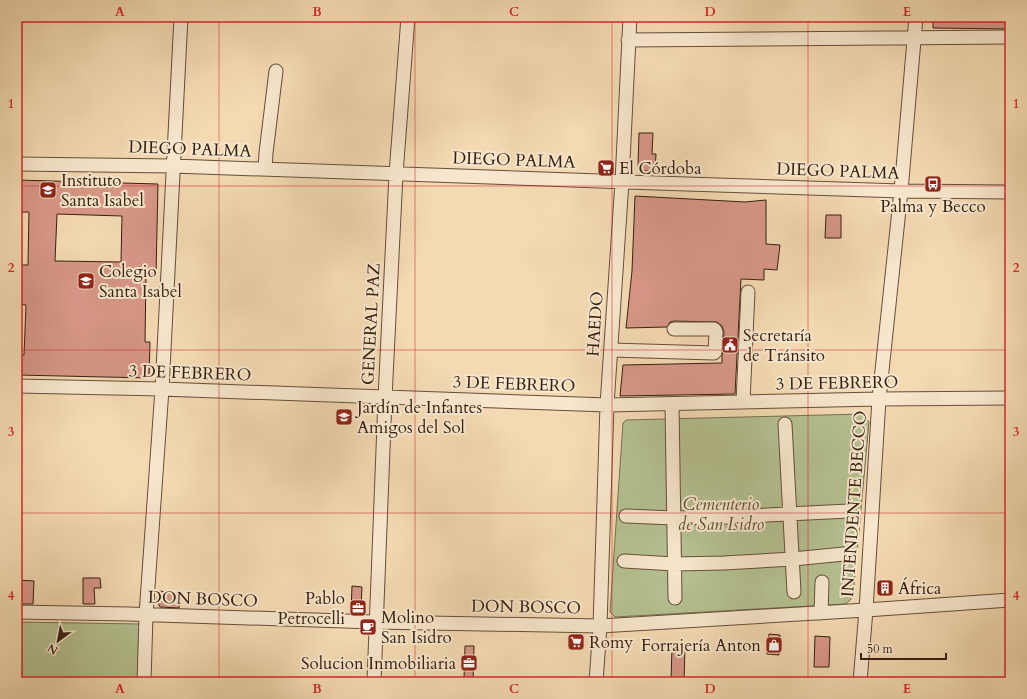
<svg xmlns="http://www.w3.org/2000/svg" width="1027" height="699" viewBox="0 0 1027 699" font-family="Cardo,serif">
<rect width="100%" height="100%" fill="#f4dab3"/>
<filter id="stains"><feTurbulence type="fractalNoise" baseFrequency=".005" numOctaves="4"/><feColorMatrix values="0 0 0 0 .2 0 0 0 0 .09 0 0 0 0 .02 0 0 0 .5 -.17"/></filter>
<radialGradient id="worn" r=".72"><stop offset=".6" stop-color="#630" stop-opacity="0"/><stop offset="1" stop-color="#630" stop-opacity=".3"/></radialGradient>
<path fill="#b5c191" stroke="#767051" d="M863,414L869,422L853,597L846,604L615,617L610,612L623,423L626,420Z
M17,622L140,624L138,682H17Z"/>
<path fill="#d89888" stroke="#362011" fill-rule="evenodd" d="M933,17H1010V29L933,28Z
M639,133H653L652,154H656L655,171H642L638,166Z
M17,180L158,184L156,275H146L145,342H150L149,378L17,375V354L24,355L26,305L17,304V265H28L29,212H17ZM57,214L122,216L121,262L55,261Z
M635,196L745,202L766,200V244L780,245L777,270L764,269V280L741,279L735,394L620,396L623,365L722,363V355L723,352L724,332L722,326L717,322L674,321L670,322L667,327L626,328L632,271Z
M826,215H841V238H825Z
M83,578H100L101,588H94L95,604H83Z
M17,580L34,581L33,604H17Z
M352,586L362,587L361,608L358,612H351Z
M158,591L180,593L179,608L160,607L157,601Z
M769,634L780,635L779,655L767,654Z
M815,636L830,637L829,667H814Z
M465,646H474L473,681L464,680Z
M672,646H685L684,682H671Z"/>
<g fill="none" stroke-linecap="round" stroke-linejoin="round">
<g stroke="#664e3a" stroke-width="15">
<path id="minor" d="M628,40L1010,37
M17,164L173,166L656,183L901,191L1010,192
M265,169L266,153L276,71
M611,350L714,353L715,352L716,332L715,330L714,329H674
M17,386L162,389L607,405L879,399L1010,398
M743,402L748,292
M672,404L675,598
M785,424L794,592
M626,516L674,518L727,517L849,511
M624,561L674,564L724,563L793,559L844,554
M17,612L128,614L375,622L600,626L866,610L1010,600
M821,613L822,582
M144,682L146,615L162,389L181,17
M374,682L385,398L396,174L408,17
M596,682L600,626L607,405L622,182L630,17
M860,682L866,610L879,399L901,191L916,17"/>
</g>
<use href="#minor" stroke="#f8e7ce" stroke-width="13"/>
</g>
<path fill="none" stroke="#d62828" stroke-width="1" stroke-opacity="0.55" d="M219,17V682M415,17V682M612,17V682M808,17V682M17,186H1010M17,350H1010M17,513H1010"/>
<defs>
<g id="supermarket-square" transform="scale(0.9)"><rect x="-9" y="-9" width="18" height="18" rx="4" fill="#8f2418" stroke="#f8e7ce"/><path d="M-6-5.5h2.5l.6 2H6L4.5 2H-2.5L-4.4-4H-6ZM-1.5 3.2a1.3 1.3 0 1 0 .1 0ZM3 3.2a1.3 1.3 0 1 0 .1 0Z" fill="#fff"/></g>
<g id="bus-square" transform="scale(0.9)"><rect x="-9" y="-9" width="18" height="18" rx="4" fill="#8f2418" stroke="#f8e7ce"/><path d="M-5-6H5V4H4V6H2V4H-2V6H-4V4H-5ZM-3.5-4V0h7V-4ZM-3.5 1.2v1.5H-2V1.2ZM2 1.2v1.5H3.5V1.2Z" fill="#fff"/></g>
<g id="school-square" transform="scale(0.9)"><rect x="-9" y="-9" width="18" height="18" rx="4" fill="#8f2418" stroke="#f8e7ce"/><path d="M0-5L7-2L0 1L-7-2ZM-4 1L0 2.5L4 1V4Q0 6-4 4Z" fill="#fff"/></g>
<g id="civic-square" transform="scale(0.9)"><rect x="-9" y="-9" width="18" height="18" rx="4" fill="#8f2418" stroke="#f8e7ce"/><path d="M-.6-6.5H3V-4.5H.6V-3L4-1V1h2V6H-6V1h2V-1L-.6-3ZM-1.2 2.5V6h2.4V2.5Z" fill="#fff"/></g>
<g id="building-square" transform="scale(0.9)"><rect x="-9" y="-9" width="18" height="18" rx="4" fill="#8f2418" stroke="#f8e7ce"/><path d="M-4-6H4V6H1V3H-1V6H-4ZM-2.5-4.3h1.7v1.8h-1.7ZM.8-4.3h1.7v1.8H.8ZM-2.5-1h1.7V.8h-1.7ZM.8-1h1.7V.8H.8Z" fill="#fff"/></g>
<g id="office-square" transform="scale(0.9)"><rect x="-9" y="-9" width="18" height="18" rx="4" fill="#8f2418" stroke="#f8e7ce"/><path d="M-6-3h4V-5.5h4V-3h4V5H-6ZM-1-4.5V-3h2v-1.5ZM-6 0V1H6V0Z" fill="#fff"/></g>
<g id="cafe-square" transform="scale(0.9)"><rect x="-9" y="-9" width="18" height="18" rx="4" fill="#8f2418" stroke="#f8e7ce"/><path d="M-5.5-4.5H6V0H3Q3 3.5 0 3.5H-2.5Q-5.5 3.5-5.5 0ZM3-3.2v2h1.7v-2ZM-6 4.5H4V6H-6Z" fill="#fff"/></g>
<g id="shop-square" transform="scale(0.9)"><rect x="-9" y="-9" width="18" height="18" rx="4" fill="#8f2418" stroke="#f8e7ce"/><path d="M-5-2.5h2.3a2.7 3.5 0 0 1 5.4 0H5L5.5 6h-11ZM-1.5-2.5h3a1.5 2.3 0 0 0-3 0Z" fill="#fff"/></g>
</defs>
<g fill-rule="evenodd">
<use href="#supermarket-square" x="606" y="168"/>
<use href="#bus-square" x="933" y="184"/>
<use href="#school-square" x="48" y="190"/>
<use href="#school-square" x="86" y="281"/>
<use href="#civic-square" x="730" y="345"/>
<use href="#school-square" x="344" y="417"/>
<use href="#building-square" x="885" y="588"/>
<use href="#office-square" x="358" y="608"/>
<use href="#cafe-square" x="368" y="627"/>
<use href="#supermarket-square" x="576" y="642"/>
<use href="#shop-square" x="774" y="645"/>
<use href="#office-square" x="469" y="663"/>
</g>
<g text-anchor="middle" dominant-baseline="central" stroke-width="4" stroke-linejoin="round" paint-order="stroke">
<g font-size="17" fill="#362011" stroke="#f8e7ce">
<text transform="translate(190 149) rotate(2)">DIEGO PALMA</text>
<text transform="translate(514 160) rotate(2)">DIEGO PALMA</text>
<text transform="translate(838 171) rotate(2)">DIEGO PALMA</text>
<text transform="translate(371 324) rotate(-87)">GENERAL PAZ</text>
<text transform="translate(595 324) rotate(-86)">HAEDO</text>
<text transform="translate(190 373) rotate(2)">3 DE FEBRERO</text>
<text transform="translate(837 383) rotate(-1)">3 DE FEBRERO</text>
<text transform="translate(514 384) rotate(2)">3 DE FEBRERO</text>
<text transform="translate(854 504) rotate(-86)">INTENDENTE BECCO</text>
<text transform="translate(203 599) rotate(2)">DON BOSCO</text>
<text transform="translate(526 607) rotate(1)">DON BOSCO</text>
</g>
<g font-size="17" fill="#362011" stroke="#f8e7ce" text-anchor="start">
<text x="619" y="168">El Córdoba</text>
<text x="61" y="180">Instituto<tspan x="61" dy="20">Santa Isabel</tspan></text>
<text x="933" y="206" text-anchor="middle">Palma y Becco</text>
<text x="99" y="271">Colegio<tspan x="99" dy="20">Santa Isabel</tspan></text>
<text x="743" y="335">Secretaría<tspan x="743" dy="20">de Tránsito</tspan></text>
<text x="357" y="407">Jardín de Infantes<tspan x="357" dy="20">Amigos del Sol</tspan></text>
<text x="898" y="588">África</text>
<text x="345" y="598" text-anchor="end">Pablo<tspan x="345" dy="20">Petrocelli</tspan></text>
<text x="381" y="617">Molino<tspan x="381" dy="20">San Isidro</tspan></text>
<text x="589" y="642">Romy</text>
<text x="761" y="645" text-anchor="end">Forrajería Anton</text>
<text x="456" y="663" text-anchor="end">Solucion Inmobiliaria</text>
</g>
<g font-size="17" font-style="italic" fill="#5c5037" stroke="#f8e7ce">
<text x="721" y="504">Cementerio<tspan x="721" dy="20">de San Isidro</tspan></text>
</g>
</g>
<rect width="1027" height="699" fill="none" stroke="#f4dab3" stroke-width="44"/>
<g transform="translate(58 641) rotate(212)" stroke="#f8e7ce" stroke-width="3" paint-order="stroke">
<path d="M0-3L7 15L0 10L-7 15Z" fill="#362011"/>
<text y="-6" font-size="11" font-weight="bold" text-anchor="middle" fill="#362011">N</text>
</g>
<path d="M861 653v6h85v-6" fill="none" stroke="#362011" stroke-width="2"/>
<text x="867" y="653" font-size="12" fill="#362011" stroke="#f8e7ce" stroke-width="3" paint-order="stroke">50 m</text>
<rect x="22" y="22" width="983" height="655" fill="none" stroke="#d62828" stroke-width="1.5"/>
<g font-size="13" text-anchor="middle" font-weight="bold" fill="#d62828">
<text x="120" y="16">A</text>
<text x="317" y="16">B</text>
<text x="514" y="16">C</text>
<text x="710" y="16">D</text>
<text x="907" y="16">E</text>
<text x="11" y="108">1</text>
<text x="1016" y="108">1</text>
<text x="11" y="272">2</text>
<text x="1016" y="272">2</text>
<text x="11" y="436">3</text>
<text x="1016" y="436">3</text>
<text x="11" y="600">4</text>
<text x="1016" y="600">4</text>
<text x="120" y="693">A</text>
<text x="317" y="693">B</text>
<text x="514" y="693">C</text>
<text x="710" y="693">D</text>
<text x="907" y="693">E</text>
</g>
<rect width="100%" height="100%" filter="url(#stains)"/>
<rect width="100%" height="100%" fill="url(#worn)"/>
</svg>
